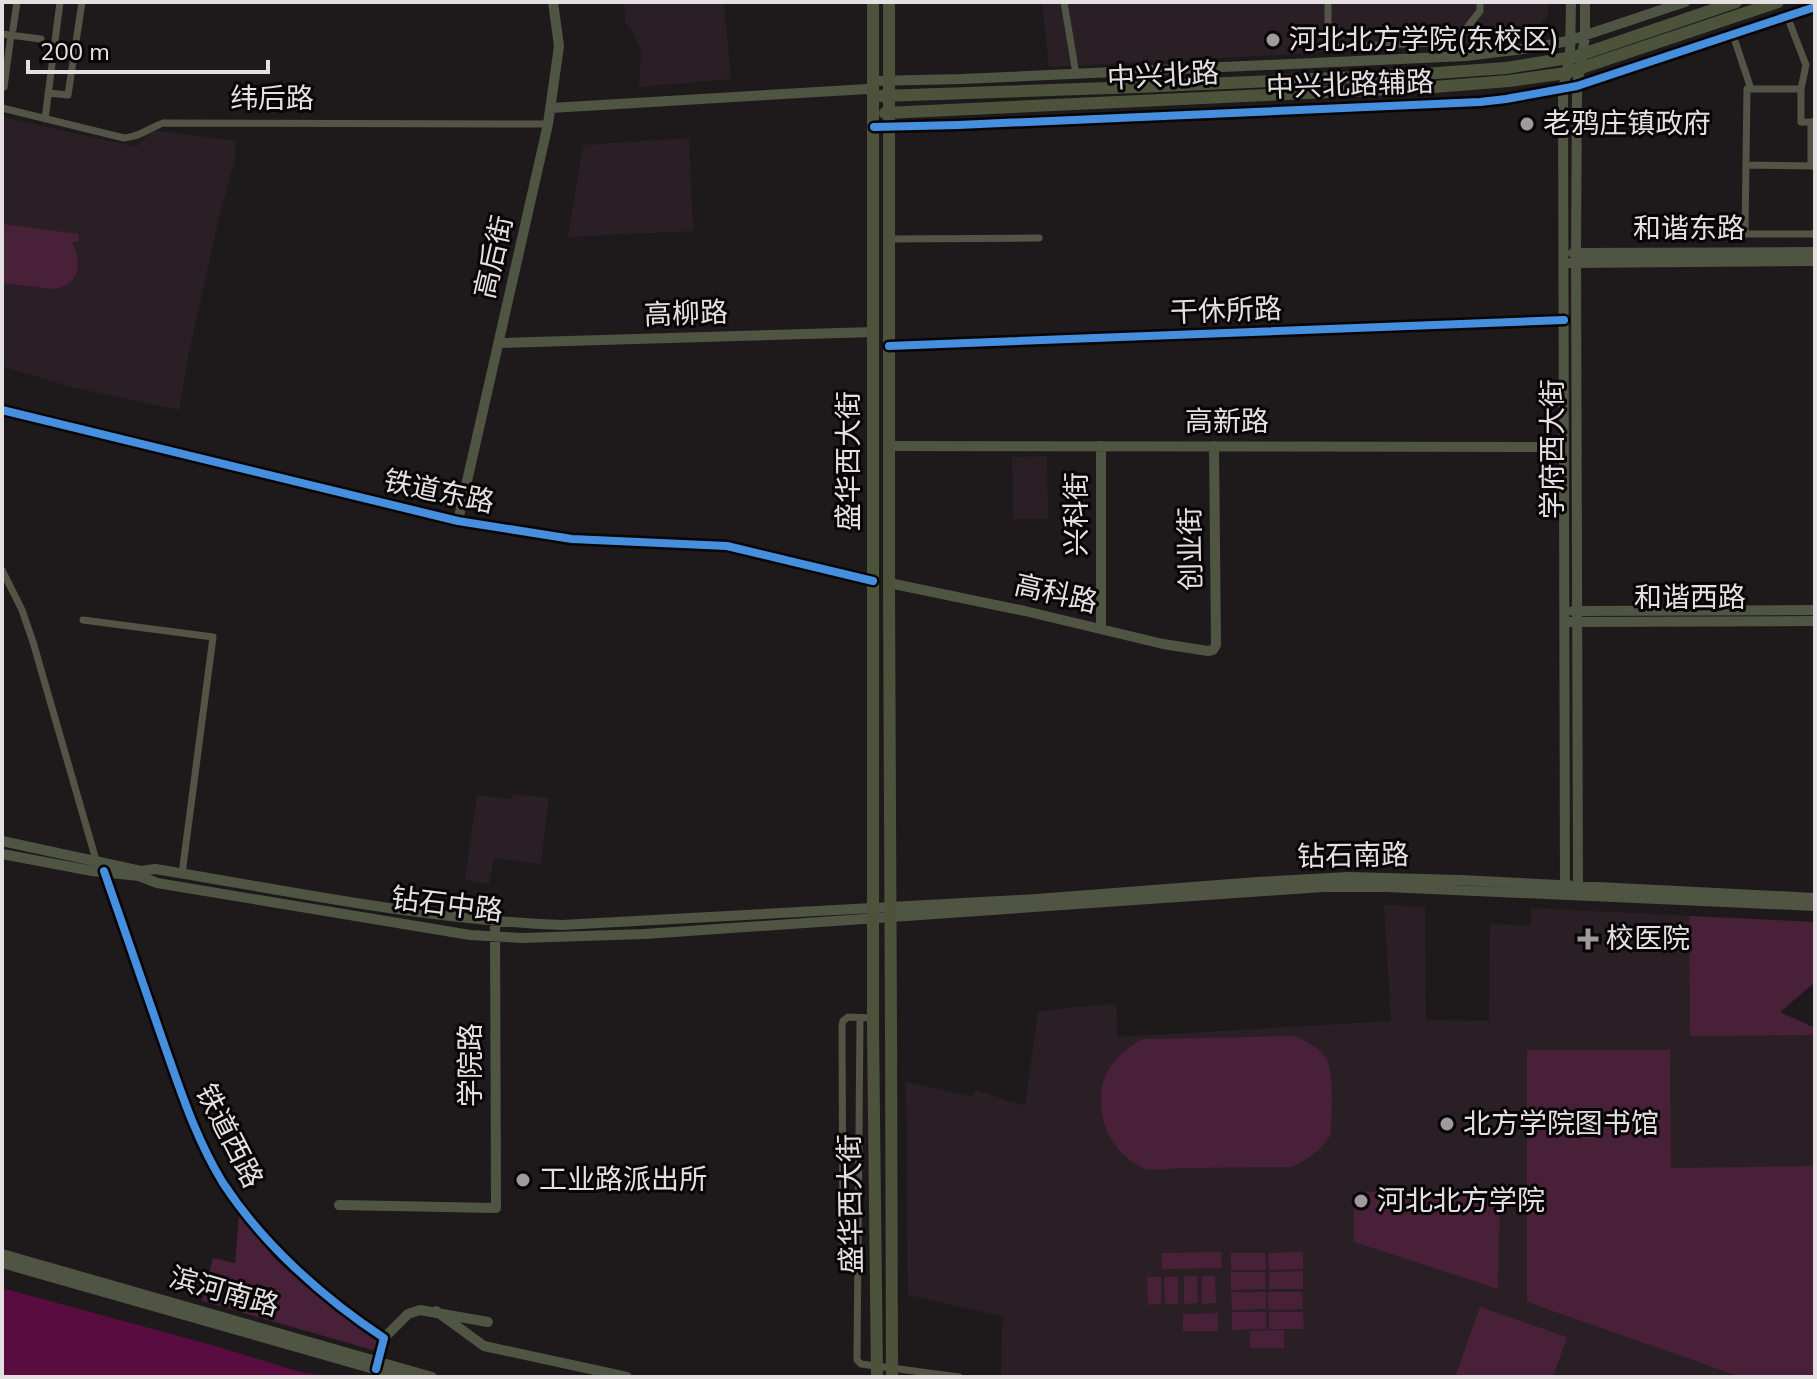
<svg xmlns="http://www.w3.org/2000/svg" width="1817" height="1379" viewBox="0 0 1817 1379" font-family="'Nunito Sans','Noto Sans SC',sans-serif">
<rect width="100%" height="100%" fill="#1e1a1c"/>
<path fill="#2a1f25" d="M624,2H724L731,79L639,87L641,52L633,31L625,24Z
M1042,2H1548V14L1535,34L1466,45L1049,67Z
M2,117L136,147L153,130L236,141L235,159L220,213L189,352L179,410L71,387L2,366Z
M689,138L693,231L568,237L583,145Z
M1047,456L1048,519H1013L1012,457Z
M513,794L549,798L541,864L494,858L489,884L465,880L477,795L511,799Z
M1384,905L1425,907L1426,1020L1489,1021L1490,924L1530,926L1531,908L1815,922V982L1780,1012L1815,1028V1377H1001L1002,1323L1005,1317L908,1295L906,1082L973,1097L976,1090L1025,1106L1038,1012L1074,1007L1116,1004L1118,1037L1391,1021Z"/>
<path fill="#482038" d="M2,224L79,234L78,242H72C82,263 81,283 55,289L2,283Z
M1689,916L1815,922V982L1780,1012L1815,1028V1035L1690,1036Z
M1295,1036C1306,1041 1319,1047 1326,1058C1335,1070 1331,1117 1331,1134C1323,1149 1308,1159 1292,1167C1257,1167 1223,1168 1188,1168C1176,1168 1156,1171 1145,1169C1143,1168 1136,1164 1134,1163C1113,1149 1101,1127 1101,1101C1100,1073 1118,1052 1143,1039Z
M1527,1050H1670L1671,1168L1815,1166V1377H1741L1527,1302Z
M1500,1191L1498,1289L1354,1242V1192Z
M239,1216L276,1260L304,1285L378,1341L376,1351L202,1301L213,1258L235,1263Z
M1221,1252L1222,1268L1162,1269V1253Z
M1303,1252V1269L1269,1270L1268,1253Z
M1231,1253H1265L1266,1270H1231Z
M1303,1271V1289H1269V1272Z
M1231,1272H1265L1266,1289L1231,1290Z
M1184,1276H1197L1198,1303L1184,1304Z
M1202,1276H1215L1216,1303L1202,1304Z
M1147,1277H1161V1304L1148,1305Z
M1164,1277H1178V1304H1165Z
M1231,1292H1266V1309L1232,1310Z
M1268,1292H1302L1303,1309L1268,1310Z
M1480,1307L1567,1337L1553,1377H1455Z
M1232,1312H1266V1329L1232,1330Z
M1269,1312H1303L1304,1329H1269Z
M1218,1313V1331H1183V1314Z
M1284,1330V1348H1250V1331Z"/>
<path fill="#590c3f" d="M2,1288L219,1347L300,1372L334,1377H2Z"/>
<g fill="none" stroke-linecap="round" stroke-linejoin="round">
<path stroke="#525446" stroke-width="7" d="M1064,2L1076,74
M1328,2V47L1456,42L1480,11V2
M1787,16L1806,65L1801,89V122H1815
M13,29L17,2
M2,34L41,39
M1733,35L1751,89
M4,87L11,35
M1801,89H1747L1745,234H1815
M48,93L68,95L82,2
M2,108L124,138C140,137 149,128 163,123L548,124
M45,119L60,2
M1746,165L1815,166
M1811,166V122
M889,239L1039,238
M2,410L458,521L572,539L727,546L873,581
M2,570L22,610L33,642L96,860
M83,620L213,637L182,874
M860,1018L857,1360L861,1364L959,1377
M843,1256L842,1026L843,1021L848,1017L873,1018"/>
<path stroke="#505442" stroke-width="10" d="M874,81L962,79L1466,56L1540,47L1571,40L1685,2
M551,108L868,89
M874,127L958,125L1480,102L1506,99L1577,86L1815,7
M1573,253L1815,252
M1570,263L1815,261
M499,343L874,332
M889,346L1564,320
M889,446L1564,447
M1101,446V629
M458,521L548,124L559,46L553,2
M889,583L1025,611L1163,644L1208,651L1213,650L1216,645L1214,446
M1573,611L1815,610
M1571,622L1815,621
M2,841L141,871L155,869C290,891 425,920 562,925L1037,899L1257,882L1348,877L1460,880L1815,898
M2,854L92,871L139,876L157,883L470,935L522,938L645,934L1323,887H1386L1815,906
M104,871C124,929 144,986 164,1044C181,1092 196,1139 223,1183C263,1244 323,1298 384,1338L376,1369
M1578,890L1576,253L1577,86L1585,37V2
M1565,891L1563,89L1570,56L1571,2
M339,1205L496,1208L495,921
M2,1254L432,1377
M2,1263L402,1377
M436,1311L484,1346L627,1377
M384,1338L408,1314L420,1310L488,1322"/>
<path stroke="#4d523b" stroke-width="12" d="M873,2V1030
M889,2V589L891,1030
M881,96L1138,87L1423,74L1506,68L1574,57L1736,2
M885,113L1434,87L1509,81L1566,73L1778,2"/>
<path stroke="#4d523b" stroke-width="12" d="M873,1030L877,1377
M891,1030L892,1377"/>
<g stroke="#070506" stroke-width="13">
<path id="cycleway" d="M874,127L958,125L1480,102L1506,99L1577,86L1815,7
M889,346L1564,320
M2,410L458,521L572,539L727,546L873,581
M104,871C124,929 144,986 164,1044C181,1092 196,1139 223,1183C263,1244 323,1298 384,1338L376,1369"/>
</g>
<use href="#cycleway" stroke="#468fdf" stroke-width="8"/>
</g>
<g fill="#9f9b9d" stroke="#070506" stroke-width="3">
<circle cx="1273" cy="40" r="8"/>
<circle cx="1527" cy="124" r="8"/>
<path d="M1584 927h8v8h8v8h-8v8h-8v-8h-8v-8h8z"/>
<circle cx="1447" cy="1124" r="8"/>
<circle cx="523" cy="1180" r="8"/>
<circle cx="1361" cy="1201" r="8"/>
</g>
<g text-anchor="middle" dominant-baseline="central" stroke-width="6" stroke-linejoin="round" paint-order="stroke">
<g font-size="28" fill="#e4e0e2" stroke="#070506" text-anchor="start">
<text x="1289" y="40">河北北方学院(东校区)</text>
<text x="1543" y="124">老鸦庄镇政府</text>
<text x="1606" y="939">校医院</text>
<text x="1463" y="1124">北方学院图书馆</text>
<text x="539" y="1180">工业路派出所</text>
<text x="1377" y="1201">河北北方学院</text>
</g>
<g font-size="28" fill="#e4e0e2" stroke="#070506">
<text transform="translate(1163 76) rotate(-3)">中兴北路</text>
<text transform="translate(1350 85) rotate(-2)">中兴北路辅路</text>
<text x="272" y="99">纬后路</text>
<text x="1689" y="229">和谐东路</text>
<text transform="translate(494 257) rotate(-77)">高后街</text>
<text transform="translate(1226 311) rotate(-2)">干休所路</text>
<text transform="translate(686 314) rotate(-2)">高柳路</text>
<text x="1227" y="422">高新路</text>
<text transform="translate(1553 449) rotate(-90)">学府西大街</text>
<text transform="translate(849 461) rotate(-90)">盛华西大街</text>
<text transform="translate(439 492) rotate(12)">铁道东路</text>
<text transform="translate(1077 514) rotate(-90)">兴科街</text>
<text transform="translate(1191 549) rotate(-91)">创业街</text>
<text transform="translate(1056 594) rotate(13)">高科路</text>
<text x="1690" y="598">和谐西路</text>
<text transform="translate(1353 856) rotate(-1)">钻石南路</text>
<text transform="translate(447 905) rotate(7)">钻石中路</text>
<text transform="translate(471 1065) rotate(-90)">学院路</text>
<text transform="translate(229 1136) rotate(63)">铁道西路</text>
<text transform="translate(851 1204) rotate(-91)">盛华西大街</text>
<text transform="translate(224 1292) rotate(16)">滨河南路</text>
</g>
</g>
<rect width="1817" height="1379" fill="none" stroke="#e4e0e2" stroke-width="8"/>
<path d="M28 60v12h240v-12" fill="none" stroke="#e4e0e2" stroke-width="4"/>
<text x="40" y="60" font-size="24" fill="#e4e0e2" stroke="#070506" stroke-width="6" paint-order="stroke">200 m</text>
</svg>
